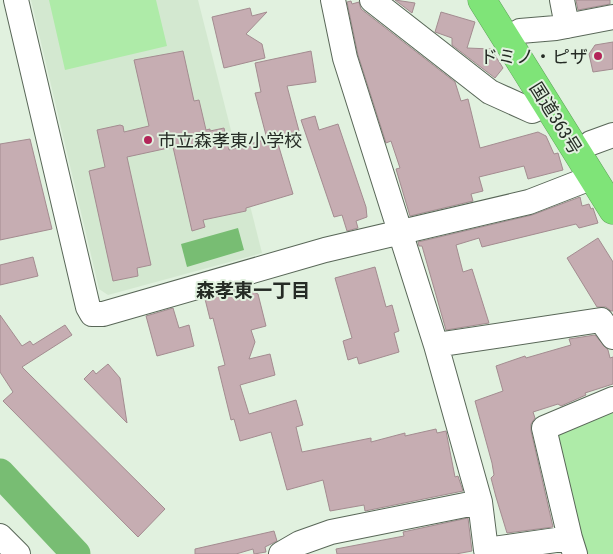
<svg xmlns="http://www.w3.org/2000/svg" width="613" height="554" viewBox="0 0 613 554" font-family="'Roboto Condensed','Noto Sans JP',sans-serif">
<rect width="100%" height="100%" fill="#e1f1df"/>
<path fill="#d3e8d0" d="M31,0H198L262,253L108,295L99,289Z"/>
<path fill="#aeeba8" d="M49,0H156L167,46L65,70Z
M613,399V554H579L544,428Z"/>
<path fill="#78bd73" d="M238,228L244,250L187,267L181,244Z"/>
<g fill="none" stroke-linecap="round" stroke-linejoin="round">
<path stroke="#78bd73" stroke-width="29" d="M0,473L76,554"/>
</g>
<path fill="#c6adb2" stroke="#a38c90" d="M395,0L415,3L412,13Z
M576,0H610V4L578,10Z
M351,1L352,4L359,2L361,9L455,82L461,101L468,99L480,148L538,132L546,136L554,154L558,153L563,170L528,179L524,166L479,177L483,191L471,194L473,201L410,216L396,169L400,168L391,141L386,143L358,55L347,2Z
M250,8L252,16L267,12L246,34L262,44L265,58L224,68L212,17Z
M441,12L475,22L467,48L491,49L503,68L495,78L452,45V38L435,32Z
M613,42V69L593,72L589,54L595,45Z
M183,51L194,101L199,100L206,130L210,129V131L224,128L229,150L267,139L255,93L261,92L255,63L311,51L316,82L287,86L299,131L276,137L293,194L246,208V211L203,220L205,227L192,231L173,147L127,157L151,265L137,268L138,276L113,281L89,171L105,167L97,130L120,125L123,126L124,132L149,126L134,60Z
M315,116L319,130L338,124L366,207L367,217L356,221L358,228L347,231L342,215L334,217L301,120Z
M30,139L52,229L0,240V144Z
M580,197L582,206L589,204L591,209L593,208L598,223L579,228L576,224L482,247L479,238L456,245L463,272L472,269L489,323L446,330L422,246H419L418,242L532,215Z
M598,238L613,262V311H611L606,307H597L567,258Z
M33,257L38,276L0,285V265Z
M375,267L386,307L392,305L399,331L394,333L399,352L359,364L357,357L348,360L343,341L352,338L335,278Z
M245,288L258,294L266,326L251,330L255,342L249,359L270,354L275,375L240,385L249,414L296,400L303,425L296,427L302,452L371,438V442L405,433V436L436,429L437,433L446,431L455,477L458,476L463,491L365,511L364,505L330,511L323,480L287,490L271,432L240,441L234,419L231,420L218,367L225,365L213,318L210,319L205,299Z
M173,308L179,328L189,325L194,346L157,356L146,316Z
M0,315L22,346L30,341L33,345L65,325L72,335L22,367L165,509L138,537L3,401L13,392L0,372Z
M595,335L608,350L610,358L613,357V384L585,393L586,395L561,406L558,404L533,412L535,418L531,424V431L553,527L507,533L496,497L491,478L494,475L492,463L475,401L503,391L496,366L525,356L526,358L571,345L569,339Z
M108,364L120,378L127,423L84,379L93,370L96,374Z
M468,518L472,551L456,554H337L336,549L404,536L403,532Z
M274,531L277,541L265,547L266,552L254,554L253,549L236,554H195V549Z"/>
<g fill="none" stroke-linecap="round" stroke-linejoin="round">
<g stroke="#596758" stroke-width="26">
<path id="minor" d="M16,0L88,307L92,314H103L325,250L529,202L583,181
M333,0L345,58L436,345L480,502L486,550L570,538L575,554
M372,0L490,92L532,111L548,104
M562,0L567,26
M507,39L520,31L556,28L613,17
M591,143L613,135
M436,345L601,320L613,337
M0,536L18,554
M570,538L544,428L613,399
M281,554L300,543L331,532L480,502"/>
</g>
<g stroke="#60a35b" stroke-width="29">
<path id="highway" d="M482,0L613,210"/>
</g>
<use href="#minor" stroke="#fff" stroke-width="24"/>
<use href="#highway" stroke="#7fe478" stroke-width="28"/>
</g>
<g fill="#b32559" stroke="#e1f1df" stroke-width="2">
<circle cx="598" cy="56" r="5"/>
<circle cx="148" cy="140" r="5"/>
</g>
<g text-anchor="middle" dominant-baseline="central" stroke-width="4" stroke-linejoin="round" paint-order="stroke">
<g font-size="18" fill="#252b25" stroke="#e1f1df" text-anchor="end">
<text x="588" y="56">ドミノ・ピザ</text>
<text x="158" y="140" text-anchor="start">市立森孝東小学校</text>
</g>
<g font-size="18" fill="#252b25" stroke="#e1f1df">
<text transform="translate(556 118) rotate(58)">国道363号</text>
</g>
<g font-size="19" font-weight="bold" fill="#252b25" stroke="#e1f1df">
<text x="253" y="290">森孝東一丁目</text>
</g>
</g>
</svg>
